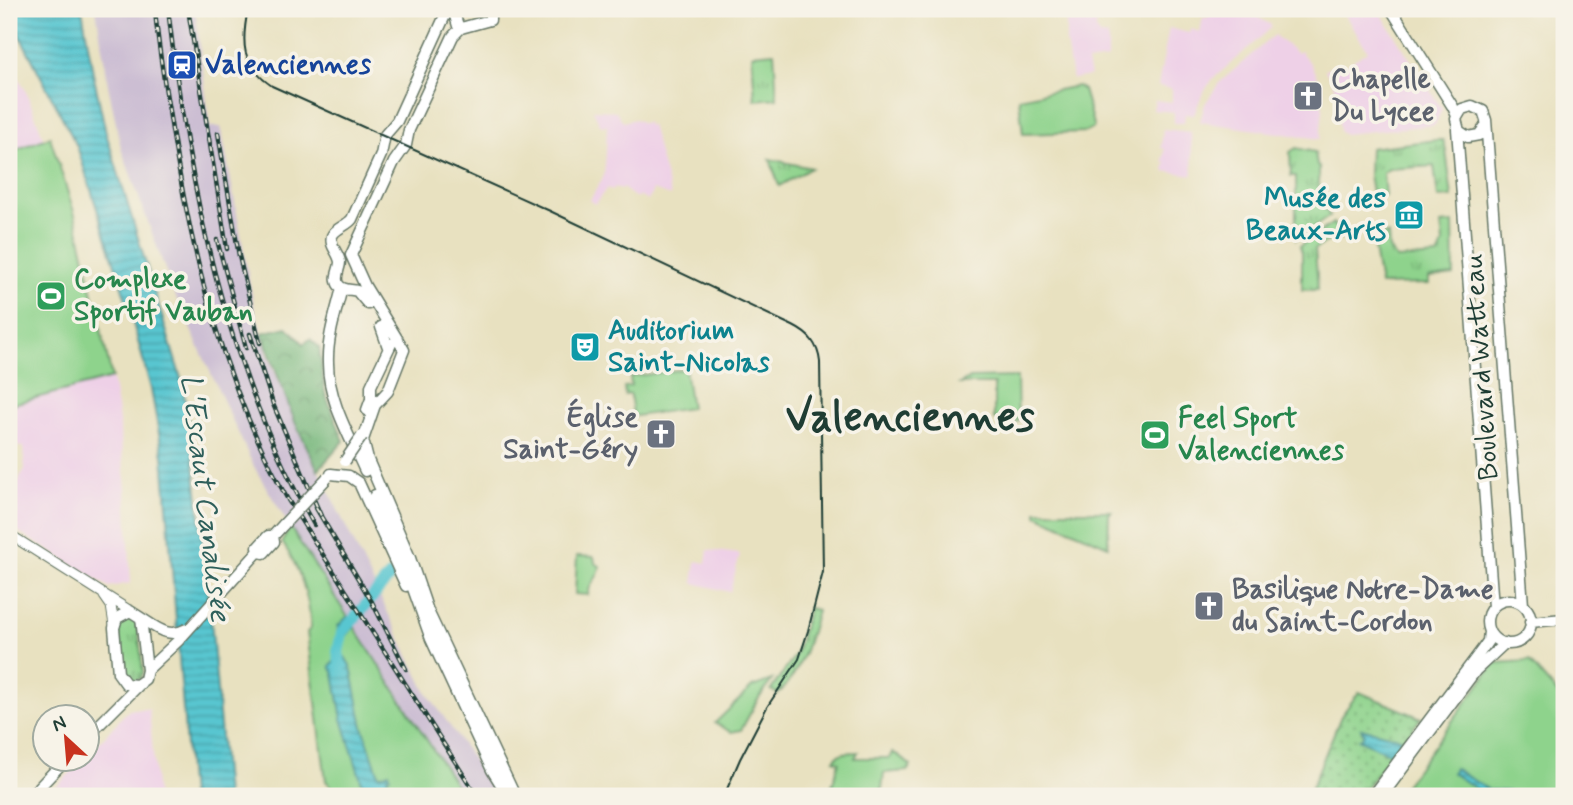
<svg xmlns="http://www.w3.org/2000/svg" width="1573" height="805" viewBox="0 0 1573 805" font-family="Mynerve,sans-serif">
<defs>
<pattern id="grass-tufts" width="24" height="20" patternUnits="userSpaceOnUse" patternTransform="scale(1.75)"><rect width="24" height="20" fill="#8ed38c"/><path d="M3 7l-1-3M5 7V3M7 7l1-3M15 17l-1-3M17 17v-4M19 17l1-3" fill="none" stroke="#73ac73"/></pattern>
<pattern id="forest-crowns" width="20" height="18" patternUnits="userSpaceOnUse" patternTransform="scale(1.75)"><rect width="20" height="18" fill="#72b578"/><path d="M2 6a3 3 0 1 1 6 0M12 15a3 3 0 1 1 6 0" fill="none" stroke="#5d9463"/></pattern>
<pattern id="garden-dots" width="8" height="8" patternUnits="userSpaceOnUse" patternTransform="scale(1.75)"><rect width="8" height="8" fill="#8ed38c"/><path d="M2 2h.1M6 6h.1" fill="none" stroke="#73ac73" stroke-width="1.8" stroke-linecap="round"/></pattern>
<pattern id="water-rules" width="6" height="5" patternUnits="userSpaceOnUse" patternTransform="scale(1.75)"><rect width="6" height="5" fill="#59c6d0"/><path d="M0 2.5h6" fill="none" stroke="#49a2aa"/></pattern>
</defs>
<rect width="100%" height="100%" fill="#f7f3e8"/>
<filter id="ink" filterUnits="userSpaceOnUse"><feTurbulence type="fractalNoise" baseFrequency=".0143" numOctaves="2"/><feDisplacementMap in="SourceGraphic" scale="14" xChannelSelector="R" yChannelSelector="G"/><feConvolveMatrix kernelMatrix="1 2 1 2 8 2 1 2 1" color-interpolation-filters="sRGB"/></filter>
<filter id="wash" filterUnits="userSpaceOnUse"><feTurbulence type="fractalNoise" baseFrequency=".00686" numOctaves="4" result="noise"/><feDisplacementMap in="SourceGraphic" scale="28" xChannelSelector="R" yChannelSelector="G"/><feGaussianBlur stdDeviation="1.57" result="paint"/><feColorMatrix in="noise" values="0 0 0 0 0 0 0 0 0 0 0 0 0 0 0 0 0 1.4 0 .05"/><feComposite in="paint" operator="in"/></filter>
<g filter="url(#wash)">
<rect width="100%" height="100%" fill="#e8e1c0"/>
<path fill="#eed0e7" d="M1071,9H1098L1096,29L1099,35L1108,36V59L1087,62L1090,76L1072,79L1066,42V22Z
M1217,9H1244L1271,25V28L1214,78L1203,92L1194,115L1185,114L1184,123H1174V112L1153,110L1155,100L1172,102V89L1158,86L1169,28L1189,33L1191,29L1200,32L1203,17L1207,18L1209,13L1214,15Z
M1341,9H1378L1442,109L1435,125L1344,134L1340,132L1334,85L1325,70L1336,63L1340,69L1368,51Z
M1274,35L1297,53L1300,51L1310,63L1318,79L1323,109L1320,139L1200,122L1205,104L1219,83Z
M9,62L25,89L44,139L9,152Z
M593,110L616,111L623,122L636,119L642,123L647,122L648,126L651,125L671,196L653,190L648,201L639,196L636,198L623,188L621,190L615,187L612,191L607,188L595,204L590,200L604,176L606,152L607,125L601,126Z
M1163,129L1191,132L1193,175L1164,171L1166,163L1163,162L1165,149L1161,148Z
M112,378L118,413L126,489L131,583L109,587L9,526V497L25,469L23,447L9,446V405Z
M708,550L740,554L730,592L693,583L696,561L706,563Z
M129,709H149L157,796H47L83,760H88V755Z"/>
<path fill="#ccbed3" d="M96,9H195L210,127H221L254,306L268,355L295,422L426,691L498,796H463L290,527L254,467L173,291L121,148L108,85Z"/>
<path fill="url(#grass-tufts)" stroke="#568860" stroke-width="2" d="M774,52L777,98L755,100L752,54Z
M1437,140H1443L1446,151L1452,197L1438,198L1434,166L1389,169L1383,173L1385,196L1373,198L1369,175L1370,148Z
M1296,148L1315,152L1317,166L1319,167V201L1330,216L1296,239V176H1291L1290,152Z
M770,159L811,168L779,186Z
M1333,223L1342,238H1334L1315,249L1318,290H1302V252L1300,246Z
M1453,223L1454,275L1429,278V284L1380,285L1374,249L1377,245L1376,235L1388,234L1389,249L1397,259L1437,256L1440,253L1443,243L1441,224Z
M809,608L817,610C809,640 801,673 778,694L771,690L796,654Z
M131,615L137,619L143,672L141,678L134,681L124,678L118,624L125,616Z"/>
<path fill="url(#forest-crowns)" stroke="#487956" stroke-width="2" d="M287,327L304,344L310,339L319,347L325,393L344,441L318,470L295,422L262,333Z"/>
<path fill="#8ed38c" stroke="#568860" stroke-width="2" d="M1077,86L1083,90L1094,127L1086,132L1023,134L1019,98Z
M50,137L75,215L112,378L9,405V152Z
M685,369L691,408L629,417L628,414L633,413L630,394L625,395L624,387L631,386L630,377Z
M1017,377L1018,422L1005,423V419H994V384H960L970,378Z
M1037,511H1112L1109,514L1108,546L1037,515Z
M290,527L463,796H340L326,781L307,632L311,628C309,595 300,569 282,542Z
M577,556L594,557L595,563L600,566C600,577 588,584 588,595L575,594Z
M1529,661L1564,701V796H1397L1495,663Z
M772,680L757,701L741,730L731,732L715,723L752,687Z
M858,752L855,758H889L892,753L898,755L911,766L907,771L884,773L881,796H829L839,762L834,760C839,751 848,753 858,752Z"/>
<path fill="url(#garden-dots)" stroke="#568860" stroke-width="2" d="M1359,692L1421,718L1359,796H1313L1311,789L1341,716Z"/>
<path fill="url(#water-rules)" stroke="#3c8282" stroke-width="2" d="M9,9H82L93,73L106,133L182,382L191,436L211,619L226,796H190L163,456L151,389L130,312L77,146L20,36Z
M347,617L354,627L343,640L341,657H345L351,667L363,727L379,776L389,772L390,776L387,777L393,795L391,796H366L342,719L334,674L330,666L338,658V651H336L338,626Z
M1361,728L1404,739L1391,754L1358,739H1361L1364,734Z
M1454,768L1489,790L1564,796L1484,794L1452,773Z"/>
<g fill="none" stroke-linecap="round" stroke-linejoin="round">
<path stroke="#59c6d0" stroke-width="12" d="M341,668L338,652L342,633L390,576"/>
</g>
</g>
<g filter="url(#ink)">
<g fill="none" stroke-linecap="round" stroke-linejoin="round">
<g stroke="#657665" stroke-width="11">
<path id="tertiary" d="M9,534L132,612
M104,596L111,606L114,625"/>
</g>
<g stroke="#657665" stroke-width="13">
<path id="secondary" d="M453,9L458,26L461,28L490,20V9
M1391,9L1453,107L1457,116
M1486,125L1479,135L1468,137L1459,131L1456,119L1462,109L1472,106L1483,111L1486,120L1523,605
M1457,129L1493,607
M342,288C336,312 327,338 328,363C328,400 350,437 365,471
M368,304L357,291C351,289 342,291 338,284C334,276 340,270 340,262C339,253 329,246 332,236C335,228 347,226 352,219L381,155L385,135L397,121L448,9
M381,327L388,347
M367,410L371,399V386L391,344
M331,474L349,476L359,483L406,586
M375,495L405,566L431,639L492,770L508,796
M273,536L274,542L264,553L259,552L258,547L268,536H273L284,524
M1487 622a22 22 0 1 1 44 0a22 22 0 1 1-44 0Z
M427,609L515,796
M429,614L410,558L368,460L363,440L375,405L388,391L404,350L365,286L351,255L394,162L406,145L409,130L453,36L461,28
M141,618C157,628 168,639 187,629
M1530,622L1564,619
M147,670L141,618L130,611L117,618L114,628L118,673L126,684L137,685L145,679L147,670L179,640L258,552
M88,736L141,683
M31,796L65,760
M1372,796L1481,651L1488,641L1489,631
M1382,796L1476,670L1505,643"/>
</g>
<use href="#tertiary" stroke="#fff" stroke-width="9"/>
<use href="#secondary" stroke="#fff" stroke-width="10"/>
<path stroke="#1f3d34" stroke-width="2" d="M248,9C241,43 241,65 272,86L550,211L793,326C809,334 818,344 820,362L823,572L808,631L799,659L767,707L740,759L724,796"/>
<g stroke="#1f3d34" stroke-width="4.5">
<path id="rail" d="M155,9C158,49 166,90 172,130C193,261 223,384 288,500L477,796
M168,9C189,187 224,367 314,525
M188,9L227,249
M218,133L239,256L260,343
M217,240L246,348
M250,334L273,404L321,516
M316,508L372,602L406,669"/>
</g>
<use href="#rail" stroke="#f7f3e8" stroke-width="2" stroke-dasharray="5" stroke-linecap="butt"/>
<g stroke="#657665" stroke-width="13" stroke-linecap="butt">
<path id="secondary-bridge" d="M345,461L362,436
M284,524L327,478"/>
</g>
<use href="#secondary-bridge" stroke="#fff" stroke-width="10"/>
</g>
</g>
<defs>
<g id="station-square" transform="scale(1.575)"><rect x="-9" y="-9" width="18" height="18" rx="4" fill="#1a4fb4" stroke="#f7f3e8"/><path d="M-3-6H3Q5-6 5-4V2Q5 4 3 4L4.5 6H3L1.5 4h-3L-3 6H-4.5L-3 4Q-5 4-5 2V-4Q-5-6-3-6ZM-3.5-4v3h7v-3ZM-3.5 1v1.5H-2V1ZM2 1v1.5H3.5V1Z" fill="#fff"/></g>
<g id="church-square" transform="scale(1.575)"><rect x="-9" y="-9" width="18" height="18" rx="4" fill="#6b7280" stroke="#f7f3e8"/><path d="M-1.2-6h2.4v3.5h3.3v2.4h-3.3V6h-2.4V-.1h-3.3v-2.4h3.3Z" fill="#fff"/></g>
<g id="museum-square" transform="scale(1.575)"><rect x="-9" y="-9" width="18" height="18" rx="4" fill="#0f9aa8" stroke="#f7f3e8"/><path d="M0-6L6-3V-2H-6V-3ZM-5-1h2V3h-2ZM-1-1h2V3h-2ZM3-1h2V3H3ZM-6 4H6V6H-6Z" fill="#fff"/></g>
<g id="stadium-square" transform="scale(1.575)"><rect x="-9" y="-9" width="18" height="18" rx="4" fill="#2e9e5b" stroke="#f7f3e8"/><path d="M0-5a6.5 5 0 1 0 0 10a6.5 5 0 1 0 0-10ZM-3.5-1.8h7v3.6h-7Z" fill="#fff"/></g>
<g id="theatre-square" transform="scale(1.575)"><rect x="-9" y="-9" width="18" height="18" rx="4" fill="#0f9aa8" stroke="#f7f3e8"/><path d="M-5-5.5Q0-4 5-5.5V0Q5 5 0 6Q-5 5-5 0ZM-3.3-2.5H-1v1.5H-3.3ZM1-2.5H3.3v1.5H1ZM-2.8 1Q0 5.5 2.8 1Z" fill="#fff"/></g>
</defs>
<g fill-rule="evenodd">
<use href="#station-square" x="182" y="65"/>
<use href="#church-square" x="1308" y="96"/>
<use href="#museum-square" x="1409" y="215"/>
<use href="#stadium-square" x="51" y="296"/>
<use href="#theatre-square" x="585" y="347"/>
<use href="#church-square" x="661" y="434"/>
<use href="#stadium-square" x="1155" y="435"/>
<use href="#church-square" x="1209" y="606"/>
</g>
<g text-anchor="middle" dominant-baseline="central" stroke-width="7" stroke-linejoin="round" paint-order="stroke">
<g font-size="28" font-weight="bold" fill="#164399" stroke="#f7f3e8" text-anchor="start">
<text x="205" y="65">Valenciennes</text>
</g>
<g font-size="28" font-weight="bold" fill="#5b616d" stroke="#f7f3e8" text-anchor="start">
<text x="1331" y="80">Chapelle<tspan x="1331" dy="32">Du Lycee</tspan></text>
<text x="638" y="418" text-anchor="end">Église<tspan x="638" dy="32">Saint-Géry</tspan></text>
<text x="1232" y="590">Basilique Notre-Dame<tspan x="1232" dy="32">du Saint-Cordon</tspan></text>
</g>
<g font-size="28" font-weight="bold" fill="#0d838f" stroke="#f7f3e8" text-anchor="end">
<text x="1386" y="199">Musée des<tspan x="1386" dy="32">Beaux-Arts</tspan></text>
<text x="608" y="331" text-anchor="start">Auditorium<tspan x="608" dy="32">Saint-Nicolas</tspan></text>
</g>
<g font-size="28" font-weight="bold" fill="#27864d" stroke="#f7f3e8" text-anchor="start">
<text x="74" y="280">Complexe<tspan x="74" dy="32">Sportif Vauban</tspan></text>
<text x="1178" y="419">Feel Sport<tspan x="1178" dy="32">Valenciennes</tspan></text>
</g>
<g font-size="28" fill="#1f3d34" stroke="#f7f3e8">
<text transform="translate(1482 367) rotate(-94)">Boulevard Watteau</text>
</g>
<g font-size="30" font-style="italic" fill="#2e5f5b" stroke="#f7f3e8">
<text transform="translate(205 498) rotate(83)">L'Escaut Canalisée</text>
</g>
<g font-size="42" font-weight="bold" fill="#1f3d34" stroke="#f7f3e8">
<text x="910" y="418">Valenciennes</text>
</g>
</g>
<rect width="1573" height="805" fill="none" stroke="#f7f3e8" stroke-width="35"/>
<g transform="translate(66 738) rotate(334)"><circle r="33" fill="#f7f3e8" stroke="#a1aaa0" stroke-width="2"/>
<path d="M0-5L12 26L0 18L-12 26Z" fill="#c8321e"/>
<text y="-10" font-size="19" font-weight="bold" text-anchor="middle" fill="#1f3d34">N</text>
</g>
</svg>
